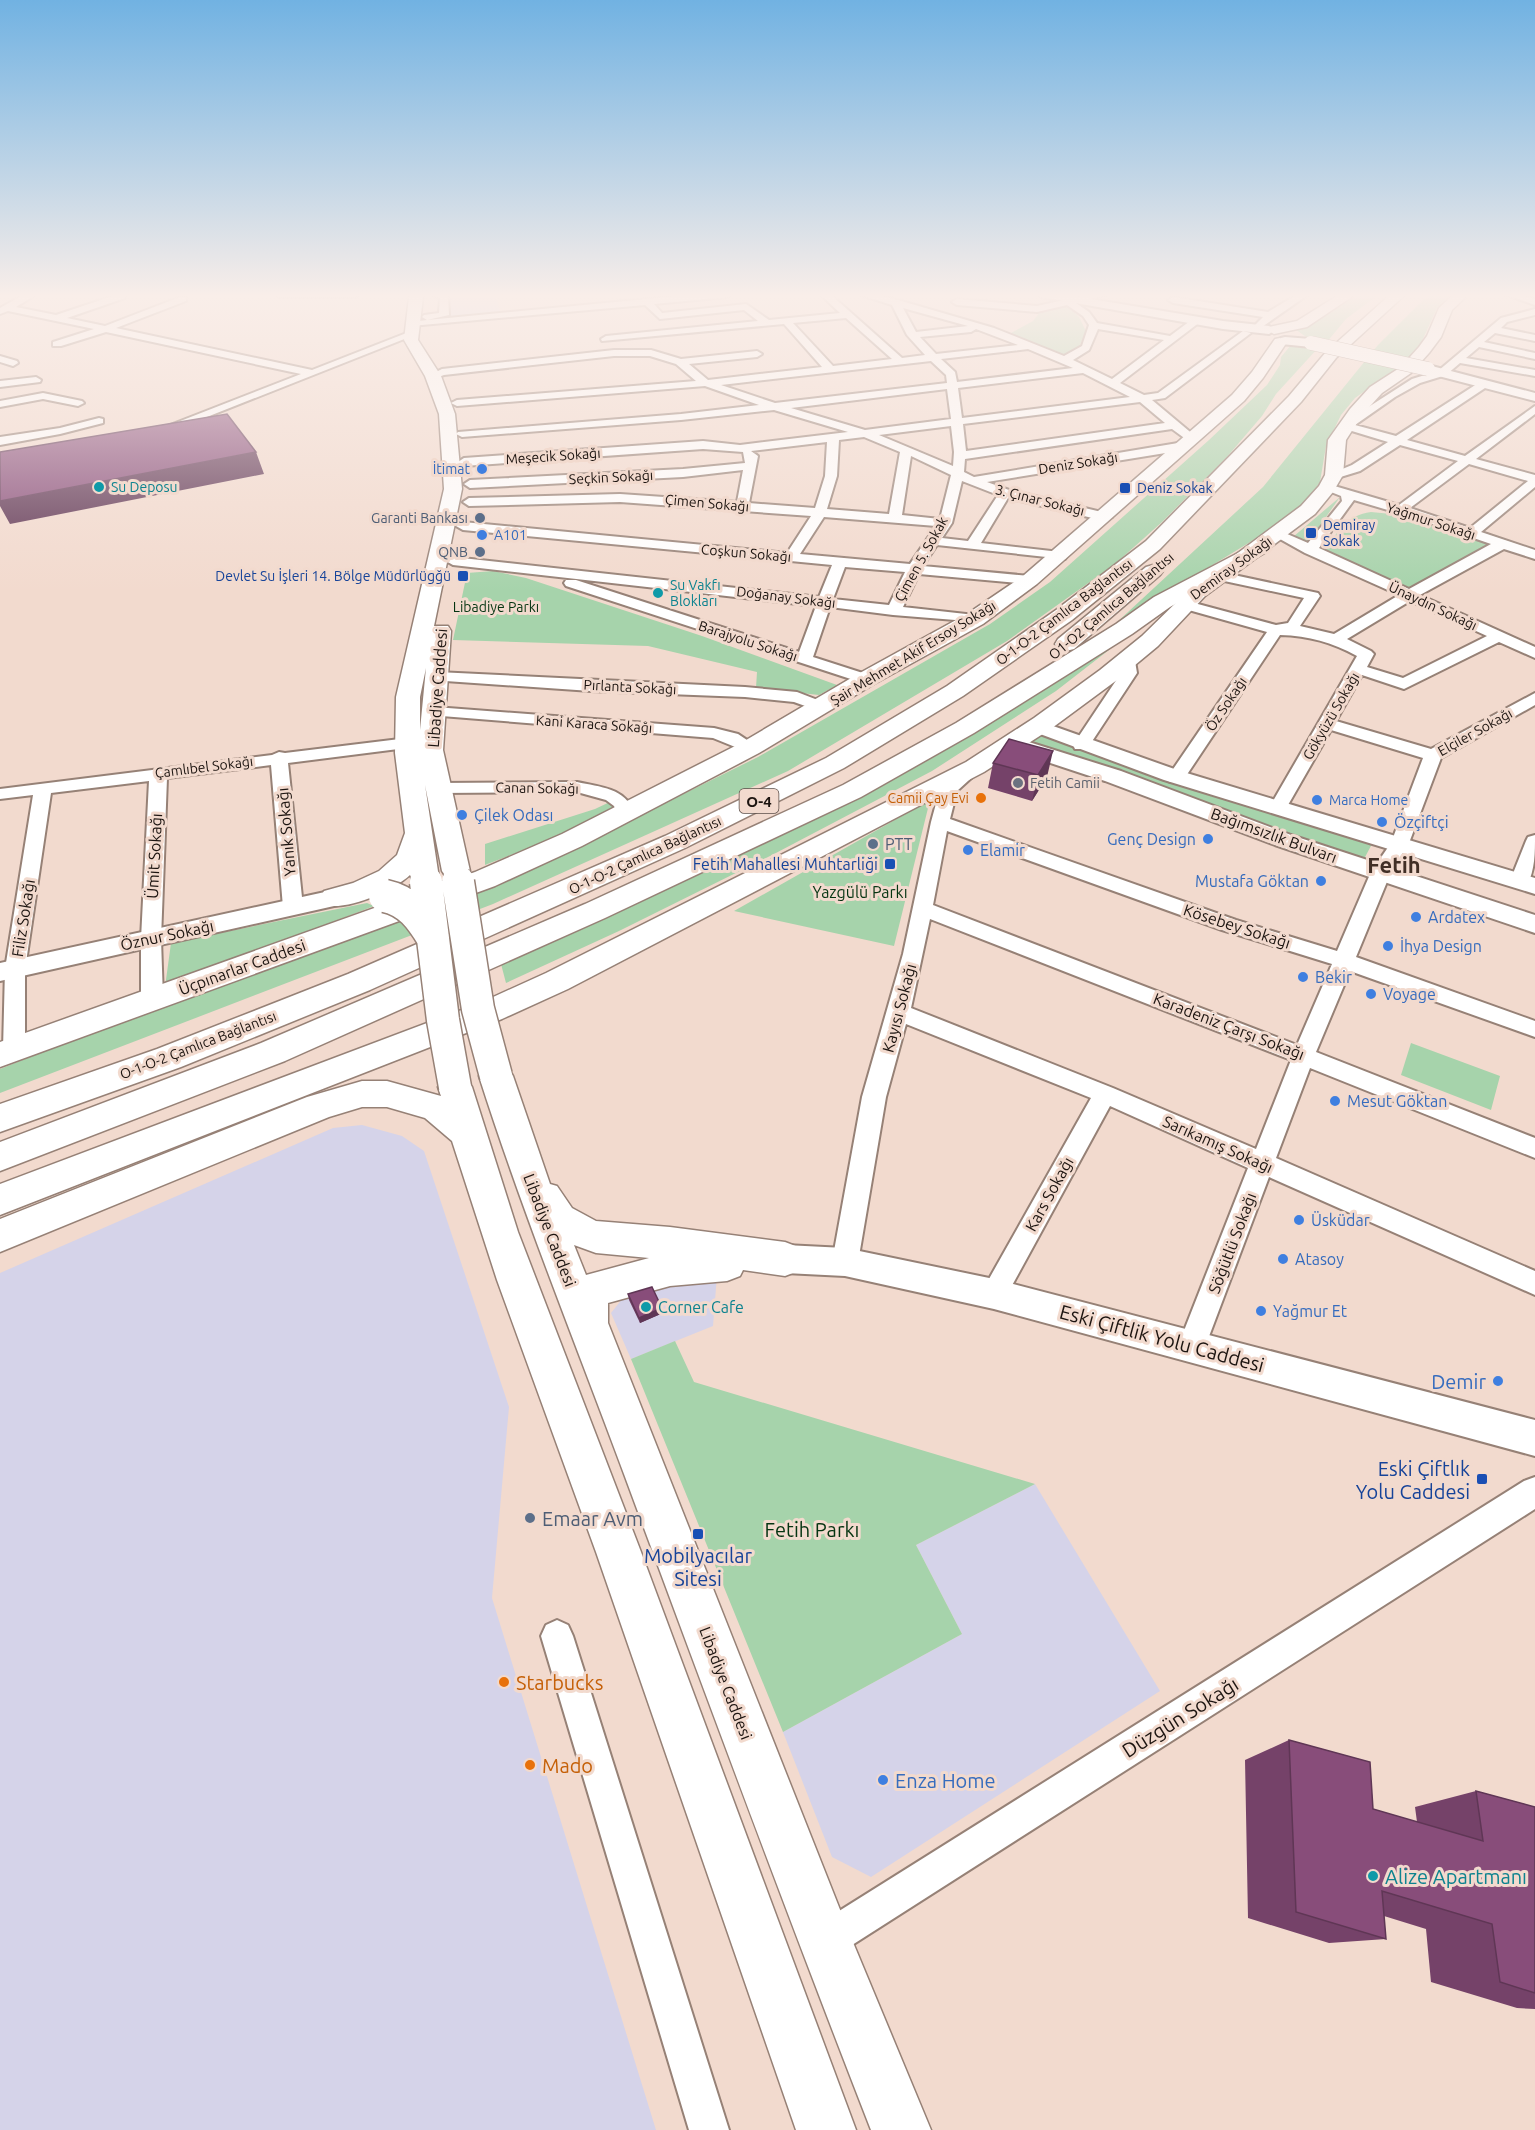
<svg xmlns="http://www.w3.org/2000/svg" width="1535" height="2130" viewBox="0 0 1535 2130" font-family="Ubuntu,sans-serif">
<rect width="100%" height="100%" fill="#f2dace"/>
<path fill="#d5d3e9" d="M435,294H495L501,314L443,318Z
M362,1125L402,1136L424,1151L509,1407L492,1598L656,2130H0V1273L333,1128Z
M717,1275L713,1326L631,1359L611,1313L627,1293Z
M1035,1484L1160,1691L871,1877L832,1857L783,1732L962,1634L916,1545Z"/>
<path fill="#a6d3ab" d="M1360,294H1379L1346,319L1326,343L1309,339L1295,329C1319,324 1338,306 1360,294Z
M1429,294H1452L1437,308L1418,350L1399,367L1355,398L1341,415L1326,446L1320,482L1302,508L1247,544L1114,625L1263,487L1378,345Z
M1067,305L1079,317L1086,331L1079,347L1060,356L1009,334L1033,321L1040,312Z
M1291,345H1304L1318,348L1276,394L1262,416L1226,458L1162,522L1115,564L1007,641L788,771L493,904L0,1093V1069L635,818L758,757L990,624L1050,582L1209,440L1267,385L1280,365L1281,357Z
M1340,497L1307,544L1293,537Z
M1371,512L1412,516L1494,542L1409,589L1325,549C1339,531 1347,515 1371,512Z
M493,571L526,578L702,636L837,685L819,695L756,688L757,672L648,646L453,640L467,573Z
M1172,601L1056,691L932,771L774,854L619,931L506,983L501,964L692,877Z
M1040,735L1172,780L1373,842L1364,859L1029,746Z
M614,800V810L565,834L485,865V844L595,809Z
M930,800L894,946L734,911Z
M367,903L374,906L165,987L171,943Z
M1411,1043L1500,1076L1491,1110L1401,1075Z
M675,1341L694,1382L1035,1484L916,1545L962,1634L783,1732L631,1359Z"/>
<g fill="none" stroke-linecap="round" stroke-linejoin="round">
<g stroke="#968176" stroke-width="4">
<path id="minor" d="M25,294H37L16,307L56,315L119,294H125V298L67,318L105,326L180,297H186V301L116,328L312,370L409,332L417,334L169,432L163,429L165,427L301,374L106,332L61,346H53V342L94,329L8,311L0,314V308Z
M274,294H360L355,297H279Z
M430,294H448L449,315L427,320L699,294H732L727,297L654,304L662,313L746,304L769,320L840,313L820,294H830L902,358L925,355L907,335L892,305L858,294H873L898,300L994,328L1064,356L1082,346L1089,325L1083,316L1067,305L1037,312L957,305L952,302L957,299L1037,306L1091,294H1108L1076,303L1089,312L1097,323L1170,336L1194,318H1200V322L1120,383L1144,395L1158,393L1243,331L1251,333L1165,398L1152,400L1195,436V440H1187L1172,429L965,459L964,472L974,477L1184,442L1190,446L1184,450L987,482L1009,490L1110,514L1112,517L1105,521L1008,498L981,543L1060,552L1065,553L1067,556L1065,559L937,545L923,566L1030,576L1037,580L1030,584L919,574L903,607L975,615L980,616L982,619L980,622L893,615L830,607L813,657L872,676L874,679L866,684L566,586L564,583L566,580H576L799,652L816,606L453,565L446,561L453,557L819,597L832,565L463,530L456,526L463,522L787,553L811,516L620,502L469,506L463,502L469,498L620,494L737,502L743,470L683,477L470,488L464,484L470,480L683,469L745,463L743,452L703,449L464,466L458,462L464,458L703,441L740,445L848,432L774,410L681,420L462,437L456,434L458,432L681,414L759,405L705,386L457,406L451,403L457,400L696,381L676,364L650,356H614L444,375L433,379L428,376L442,369L614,350H651L681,359L757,351L762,354L757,357L689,364L708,380L822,367L784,324L602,341L601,339L606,336L758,321L744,310L660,319L645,305L411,326V322L427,320L422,317L424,315L439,313L440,298ZM903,308L968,326L916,332ZM846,318L892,359L833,366L793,323ZM976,329L1018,345L936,354L920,337L971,332ZM1098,329L1164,340L1112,379L1073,360L1089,350ZM1028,349L1073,368L957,382L955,372L941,359ZM931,361L946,375L947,383L775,403L721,385ZM1083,373L1130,397L962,418L958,388ZM947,389L951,419L865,430L791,408ZM1140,402L1165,423L966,451L963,424ZM951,426L954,452L953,466L879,435ZM864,437L900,452L889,514L827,509L837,476L839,440ZM827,442L825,476L815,508L749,503L758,456L751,451ZM911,456L951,475L940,519L902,515ZM962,481L998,495L968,541L942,538L952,523ZM824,517L936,526L910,564L800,554ZM845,567L905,572L889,605L833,599Z
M1298,294H1309L1259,329L1254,326L1263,317L1173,303L1168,300L1173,297L1268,312Z
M1504,294H1518L1535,299V305Z
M1535,309V315L1507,322L1501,328L1535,335V341L1495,333L1484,342L1535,353V359L1479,347L1466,358L1535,370V376L1460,363L1446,375L1420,383L1395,397L1355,425L1396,436L1480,382H1488V386L1407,440L1465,456L1535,406V414L1476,459L1535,475V487L1481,532L1535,550V559L1504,549L1420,595L1535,647V658L1499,642L1404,689L1362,675L1336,721L1431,749L1535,693V705L1441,758L1409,843L1391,872L1356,957L1535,1021V1037L1350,971L1316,1052L1535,1138V1158L1310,1068L1276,1158L1535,1271V1295L1269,1177L1202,1355L1192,1359L1182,1355L1178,1346L1248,1168L1110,1106L1003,1302L994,1306L985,1302L981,1294L985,1286L1091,1098L906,1024L886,1097L858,1262L854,1270L845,1273L836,1270L832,1262L862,1097L903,954L931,822L940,789L965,766H977L980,770L957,791L950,819L1236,920L1337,951L1371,872L1391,843L1423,758L1331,730L1284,812H1272L1269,808L1357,656C1331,642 1310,636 1280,635L1182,782H1170L1167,778L1267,632L1178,607L1176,604L1183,600L1276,625L1288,623L1304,598L1215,579L1213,576L1220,572L1318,593L1320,596L1300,626L1334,634L1399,595L1305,553L1271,534L1278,530L1308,543L1342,501L1341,496L1321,488L1323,485H1331L1399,505L1458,461L1400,445L1360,471L1334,479L1328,475L1352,465L1388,442L1342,428V424L1412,379L1438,371L1501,318ZM1469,464L1528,481L1470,528L1410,508ZM1354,500L1418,519L1491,544L1409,589L1319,548ZM1410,601L1487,636L1403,678L1367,667L1374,654L1371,651L1347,639ZM947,831L1222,930L1332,964L1297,1045L933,905ZM930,919L1291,1060L1256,1149L1113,1088L911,1008Z
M0,356L17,361L18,363L13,366L0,362Z
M36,377L41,380L40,382L0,387V381Z
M43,393L82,401L84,403L78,406L43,399L0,407V401Z
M99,418L103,419V423L60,434L0,445V437L60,428Z
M1127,656L1135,661L1137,673L1087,749H1075L1073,745L1121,673L1119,661Z
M437,672L745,687L797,692L828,704L830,707L822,712L794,702L745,697L591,691L431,680L429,677L431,674Z
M435,707L714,728L738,734L759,748L756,752L750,753L713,738L429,715L427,712Z
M408,738L414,739L416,743L414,747L288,763L303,907L300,912L293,914L286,912L283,907L271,765L167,778L161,939L163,999L160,1004L152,1007L144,1004L141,999V939L149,781L51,793L25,969V1050L22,1056L14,1058L6,1056L3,1050L5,969L33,795L0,799V789L272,755L279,752L285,753Z
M577,782C600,787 626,788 634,813L631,817H619L614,806L606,800L577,792L438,793L432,792L429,788L432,784L438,783Z
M1535,835C1535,853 1535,870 1527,885L1520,887L1513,885L1510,881L1526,841L1528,837Z
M1535,1477V1509L838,1954L825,1960L812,1954L806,1941L812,1928L1524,1481Z
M557,1620L568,1625L573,1636L729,2130H689L541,1636L546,1625Z"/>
</g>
<g stroke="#968176" stroke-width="4">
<path id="tertiary" d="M1035,294H1061L1223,321L1269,326L1275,330L1269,334L1223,329L1041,297Z
M1285,337L1311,339L1317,343L1311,347L1281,344L1279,341L1281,338Z
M1428,365L1535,393V401L1423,372L1421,369L1423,366Z
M1039,721L1180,771L1535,878V894L1164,780L1032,731L1028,727L1032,723Z
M1016,738L1121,771L1291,835L1535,915V933L1275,845L1105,781L1008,749L1005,744L1008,739Z
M334,890L343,892L346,898L343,904L0,981V963Z
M785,1245L845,1248L994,1279L1535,1420V1456L994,1309L845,1276L785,1273L773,1269L769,1259L773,1249Z"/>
</g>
<g stroke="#968176" stroke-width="3">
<path id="secondary" d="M1340,294H1356L1307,327L1274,334L1267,330L1269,327L1297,321Z
M1454,294H1469L1452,310L1441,337L1429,353L1411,373L1382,393L1362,415L1346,440L1343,475L1333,492L1315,514L1205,596L1158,646L1117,680L1052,728L984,772L568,989L502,1019L0,1215V1184L480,1003L546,973L966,762L1034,718L1100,670L1142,636L1191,588L1301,506L1319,486L1325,475L1328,440L1350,409L1370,387L1401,367L1419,347L1427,336L1439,308Z
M1280,338L1287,342L1263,378L1244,401L1037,584L983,624L874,684L759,753L582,846L495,886L0,1067V1042L475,872L562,834L741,743L858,674L967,614L1023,576L1232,395L1252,372L1275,339Z"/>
</g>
<g stroke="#968176" stroke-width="3">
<path id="primary" d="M407,294H421L423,297L418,340L441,376L455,414L462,489L434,626H448L451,631L443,750L470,871L466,877L456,880L446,877L442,871L425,785L439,878L435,885L425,887L415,885L410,875C393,891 347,911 324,905L320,898L324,891L353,883L379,871L397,855L405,833L395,753L396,697L444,489L439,414L425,376L404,340L409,297ZM426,668L420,730V697Z
M496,1063L508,1067L513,1076L550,1184L557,1186L572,1208L596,1221L670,1227L785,1242L798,1247L804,1259L798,1271L785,1276L743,1270L740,1276L727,1281L670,1286L608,1303V1323L852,1940L931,2130H871C786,1912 705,1693 624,1474C575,1342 522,1211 479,1076L484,1067ZM574,1245L596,1253L649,1258L586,1275Z
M455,1074L467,1078L472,1087L518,1232L641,1552L856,2130H796L596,1552L497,1280L452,1141L425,1118L387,1107H362L329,1117L0,1252V1219L307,1097L362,1081H387L441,1096L438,1087L443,1078Z"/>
</g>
<g stroke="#968176" stroke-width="3">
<path id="trunk" d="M1391,294H1406L1336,358L1301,402L1160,549L1072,620L963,696L844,768L685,848L370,990L181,1067L0,1132V1104L157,1049L348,974L665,836L826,758L947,686L1056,610L1146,541L1289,396L1326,352Z
M1261,541L1268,543L1271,547L1268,551L1170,607L1132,634L974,733L861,797L605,918L285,1061L0,1171V1142L261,1043L585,904L843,785L956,723L1116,624L1154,597Z
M1153,565L1160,567L1163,571L1160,575L1074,649L1066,651L1058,649L1055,644L1058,639L1146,567Z"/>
</g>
<use href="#minor" fill="#fff" fill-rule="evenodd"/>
<use href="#tertiary" fill="#fff" fill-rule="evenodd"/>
<use href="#secondary" fill="#fff" fill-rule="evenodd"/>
<use href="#primary" fill="#fff" fill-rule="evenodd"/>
<use href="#trunk" fill="#fff" fill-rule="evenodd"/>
<g stroke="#968176" stroke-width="15" stroke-linecap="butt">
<path id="tertiary-bridge" d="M1311,343L1428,369"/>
</g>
<g stroke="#968176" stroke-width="27" stroke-linecap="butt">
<path id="primary-bridge-far1" d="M456,871L458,884
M425,878L426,884"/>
</g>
<g stroke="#968176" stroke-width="35" stroke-linecap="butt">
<path id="primary-bridge" d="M426,882L443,1020L455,1087
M458,882L478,1009L496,1076
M385,896C409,901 421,918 433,938"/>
</g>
<use href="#tertiary-bridge" stroke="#fff" stroke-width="14"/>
<use href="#primary-bridge-far1" stroke="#fff" stroke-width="25"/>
<use href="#primary-bridge" stroke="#fff" stroke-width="32"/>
</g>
<path fill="#754269" d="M993,763L1047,777L1032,801L988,788Z
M628,1294L662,1308L663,1313L640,1323L629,1300Z
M1289,1740L1373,1809L1417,1822L1415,1807L1476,1791L1535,1807V2009L1517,2008L1431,1982L1426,1929L1384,1916L1386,1939L1329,1943L1248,1918L1245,1760Z"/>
<path fill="#5f3655" d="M256,452L264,474L10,524L0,506V501Z
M1053,751L1047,777L1032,801L1038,775Z
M662,1308L663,1313L640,1323L639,1318Z"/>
<path fill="#884d7a" stroke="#5f3655" stroke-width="1.5" d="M227,414L256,452L0,501V452Z
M1009,739L1053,751L1038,775L993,763Z
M652,1287L662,1308L639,1318L628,1294Z
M1289,1740L1370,1762L1373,1809L1483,1841L1476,1791L1535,1807V1993L1500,1982L1492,1924L1382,1891L1386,1939L1296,1912Z"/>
<linearGradient id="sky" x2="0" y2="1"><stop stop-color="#71b2e2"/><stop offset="0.5" stop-color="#f9eee9"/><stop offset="1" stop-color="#f9eee9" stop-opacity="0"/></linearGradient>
<rect width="1535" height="592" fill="url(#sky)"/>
<g fill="#3f7fe0" stroke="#f2dace" stroke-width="2">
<circle cx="482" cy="469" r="6"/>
<circle cx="482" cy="535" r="6"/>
<circle cx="1317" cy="800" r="6"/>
<circle cx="462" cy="815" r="6"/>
<circle cx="1382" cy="822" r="6"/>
<circle cx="1208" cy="839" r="6"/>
<circle cx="968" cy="850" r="6"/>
<circle cx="1321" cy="881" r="6"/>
<circle cx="1416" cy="917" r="6"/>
<circle cx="1388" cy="946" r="6"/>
<circle cx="1303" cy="977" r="6"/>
<circle cx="1371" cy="994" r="6"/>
<circle cx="1335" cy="1101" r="6"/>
<circle cx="1299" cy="1220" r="6"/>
<circle cx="1283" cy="1259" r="6"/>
<circle cx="1261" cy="1311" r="6"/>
<circle cx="1498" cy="1381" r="6"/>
<circle cx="883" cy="1780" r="6"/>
</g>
<g fill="#0f9aa8" stroke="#f2dace" stroke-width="2">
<circle cx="99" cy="487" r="6"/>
<circle cx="658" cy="593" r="6"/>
<circle cx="646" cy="1307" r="6"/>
<circle cx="1373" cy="1876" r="6"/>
</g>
<g fill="#1a4fb4" stroke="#f2dace" stroke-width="2">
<rect x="1119" y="482" width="12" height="12" rx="3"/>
<rect x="1305" y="527" width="12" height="12" rx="3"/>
<rect x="457" y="570" width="12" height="12" rx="3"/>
<rect x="884" y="858" width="12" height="12" rx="3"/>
<rect x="1476" y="1473" width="12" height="12" rx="3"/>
<rect x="692" y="1528" width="12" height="12" rx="3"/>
</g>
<g fill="#5c6f8a" stroke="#f2dace" stroke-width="2">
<circle cx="480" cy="518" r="6"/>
<circle cx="480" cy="552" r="6"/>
<circle cx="873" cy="844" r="6"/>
<circle cx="530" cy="1518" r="6"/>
</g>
<circle fill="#6b7280" stroke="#f2dace" stroke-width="2" cx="1018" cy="783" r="6"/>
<g fill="#e8710a" stroke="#f2dace" stroke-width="2">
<circle cx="981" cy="798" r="6"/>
<circle cx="504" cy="1682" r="6"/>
<circle cx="530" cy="1765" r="6"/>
</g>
<g text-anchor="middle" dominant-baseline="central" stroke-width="6" stroke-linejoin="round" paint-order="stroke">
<g font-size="14" fill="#1c1410" stroke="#f2dace">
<text transform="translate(553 456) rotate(-4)">Meşecik Sokağı</text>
<text transform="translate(1078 463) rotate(-9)">Deniz Sokağı</text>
<text transform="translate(611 477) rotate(-3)">Seçkin Sokağı</text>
<text transform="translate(1040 500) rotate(14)">3. Çınar Sokağı</text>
<text transform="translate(707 503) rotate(5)">Çimen Sokağı</text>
<text transform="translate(1431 521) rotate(18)">Yağmur Sokağı</text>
<text transform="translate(746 553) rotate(5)">Coşkun Sokağı</text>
<text transform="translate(921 559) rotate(-61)">Çimen 5. Sokak</text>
<text transform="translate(1231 568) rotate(-36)">Demiray Sokağı</text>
<text transform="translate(786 597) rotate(7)">Doğanay Sokağı</text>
<text transform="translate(1111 606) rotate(-40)">O1-O2 Çamlıca Bağlantısı</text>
<text transform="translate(1433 606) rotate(25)">Ünaydın Sokağı</text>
<text transform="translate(1064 612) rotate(-37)">O-1-O-2 Çamlıca Bağlantısı</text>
<text transform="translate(748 641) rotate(18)">Barajyolu Sokağı</text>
<text transform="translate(913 653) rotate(-31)">Şair Mehmet Akif Ersoy Sokağı</text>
<text transform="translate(630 687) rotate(3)">Pırlanta Sokağı</text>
<text transform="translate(1226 704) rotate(-56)">Öz Sokağı</text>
<text transform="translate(1331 716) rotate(-60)">Gökyüzü Sokağı</text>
<text transform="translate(594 724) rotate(4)">Kani Karaca Sokağı</text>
<text transform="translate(1475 732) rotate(-29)">Elçiler Sokağı</text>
<text transform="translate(204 767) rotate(-7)">Çamlıbel Sokağı</text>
<text transform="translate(537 788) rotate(1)">Canan Sokağı</text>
<text transform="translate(645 855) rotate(-25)">O-1-O-2 Çamlıca Bağlantısı</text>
<text transform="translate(198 1045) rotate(-21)">O-1-O-2 Çamlıca Bağlantısı</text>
</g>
<g font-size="14" fill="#366cbe" stroke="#f2dace" text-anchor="start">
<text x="470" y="469" text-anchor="end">İtimat</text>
<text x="494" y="535">A101</text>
<text x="1329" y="800">Marca Home</text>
</g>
<g font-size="14" fill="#0d838f" stroke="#f2dace" text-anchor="start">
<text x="111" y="487">Su Deposu</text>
<text x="670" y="585">Su Vakfı<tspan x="670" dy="16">Blokları</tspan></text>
</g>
<g font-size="14" fill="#164399" stroke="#f2dace" text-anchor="start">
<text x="1137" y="488">Deniz Sokak</text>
<text x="1323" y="525">Demiray<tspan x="1323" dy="16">Sokak</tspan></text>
<text x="451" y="576" text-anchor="end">Devlet Su İşleri 14. Bölge Müdürlügğü</text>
</g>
<g font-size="14" fill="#4e5e75" stroke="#f2dace" text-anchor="end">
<text x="468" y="518">Garanti Bankası</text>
<text x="468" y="552">QNB</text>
</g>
<g font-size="14" fill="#043411" stroke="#f2dace">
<text x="496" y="607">Libadiye Parkı</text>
</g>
<g font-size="14" fill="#5b616d" stroke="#f2dace" text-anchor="start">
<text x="1030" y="783">Fetih Camii</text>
</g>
<g font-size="14" fill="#c56008" stroke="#f2dace" text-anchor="end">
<text x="969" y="798">Camii Çay Evi</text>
</g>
<rect fill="#f2dace" stroke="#5c4f49" stroke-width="1.5" x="739.5" y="789" width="39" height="24" rx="4.5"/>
<g font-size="15" font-weight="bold" fill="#1c1410">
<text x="759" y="801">O-4</text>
</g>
<g font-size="16" fill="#1c1410" stroke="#f2dace">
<text transform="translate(437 688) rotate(-86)">Libadiye Caddesi</text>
<text transform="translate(286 832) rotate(-95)">Yanık Sokağı</text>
<text transform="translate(1274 835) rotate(20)">Bağımsızlık Bulvarı</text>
<text transform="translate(154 856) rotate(-87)">Ümit Sokağı</text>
<text transform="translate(23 918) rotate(-81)">Filiz Sokağı</text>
<text transform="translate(1237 926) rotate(18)">Kösebey Sokağı</text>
<text transform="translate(167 935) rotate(-12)">Öznur Sokağı</text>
<text transform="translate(242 967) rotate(-20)">Üçpınarlar Caddesi</text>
<text transform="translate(899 1008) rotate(-75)">Kayısı Sokağı</text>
<text transform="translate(1229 1026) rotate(21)">Karadeniz Çarşı Sokağı</text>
<text transform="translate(1218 1144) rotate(24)">Sarıkamış Sokağı</text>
<text transform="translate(1049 1194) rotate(-61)">Kars Sokağı</text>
<text transform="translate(550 1230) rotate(69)">Libadiye Caddesi</text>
<text transform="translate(1232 1243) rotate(-69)">Söğütlü Sokağı</text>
<text transform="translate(726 1683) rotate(69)">Libadiye Caddesi</text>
</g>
<g font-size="16" fill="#366cbe" stroke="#f2dace" text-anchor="start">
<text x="474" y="815">Çilek Odası</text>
<text x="1394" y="822">Özçiftçi</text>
<text x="1196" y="839" text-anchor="end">Genç Design</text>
<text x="980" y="850">Elamir</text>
<text x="1309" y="881" text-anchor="end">Mustafa Göktan</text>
<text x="1428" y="917">Ardatex</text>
<text x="1400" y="946">İhya Design</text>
<text x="1315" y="977">Bekir</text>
<text x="1383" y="994">Voyage</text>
<text x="1347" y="1101">Mesut Göktan</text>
<text x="1311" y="1220">Üsküdar</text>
<text x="1295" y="1259">Atasoy</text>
<text x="1273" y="1311">Yağmur Et</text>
</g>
<g font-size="16" fill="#4e5e75" stroke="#f2dace" text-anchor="start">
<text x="885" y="844">PTT</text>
</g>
<g font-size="16" fill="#164399" stroke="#f2dace" text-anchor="end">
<text x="878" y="864">Fetih Mahallesi Muhtarliği</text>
</g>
<g font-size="16" fill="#043411" stroke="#f2dace">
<text x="860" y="892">Yazgülü Parkı</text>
</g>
<g font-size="16" fill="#0d838f" stroke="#f2dace" text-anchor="start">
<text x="658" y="1307">Corner Cafe</text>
</g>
<g font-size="20" fill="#1c1410" stroke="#f2dace">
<text transform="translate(1162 1338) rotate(15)">Eski Çiftlik Yolu Caddesi</text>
<text transform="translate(1180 1717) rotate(-32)">Düzgün Sokağı</text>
</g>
<g font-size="20" fill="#366cbe" stroke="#f2dace" text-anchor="end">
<text x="1486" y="1381">Demir</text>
<text x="895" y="1780" text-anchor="start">Enza Home</text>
</g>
<g font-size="20" fill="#164399" stroke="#f2dace" text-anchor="end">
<text x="1470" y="1468">Eski Çiftlık<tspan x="1470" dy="23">Yolu Caddesi</tspan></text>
<text x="698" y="1555" text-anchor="middle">Mobilyacılar<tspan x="698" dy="23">Sitesi</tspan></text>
</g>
<g font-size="20" fill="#4e5e75" stroke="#f2dace" text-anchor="start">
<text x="542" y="1518">Emaar Avm</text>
</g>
<g font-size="20" fill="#043411" stroke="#f2dace">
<text x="812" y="1529">Fetih Parkı</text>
</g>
<g font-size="20" fill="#c56008" stroke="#f2dace" text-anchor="start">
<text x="516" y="1682">Starbucks</text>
<text x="542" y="1765">Mado</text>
</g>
<g font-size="20" fill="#0d838f" stroke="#f2dace" text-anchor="start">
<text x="1385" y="1876">Alize Apartmanı</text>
</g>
<g font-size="22" font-weight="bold" fill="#412f26" stroke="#f2dace">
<text x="1394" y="864">Fetih</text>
</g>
</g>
</svg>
